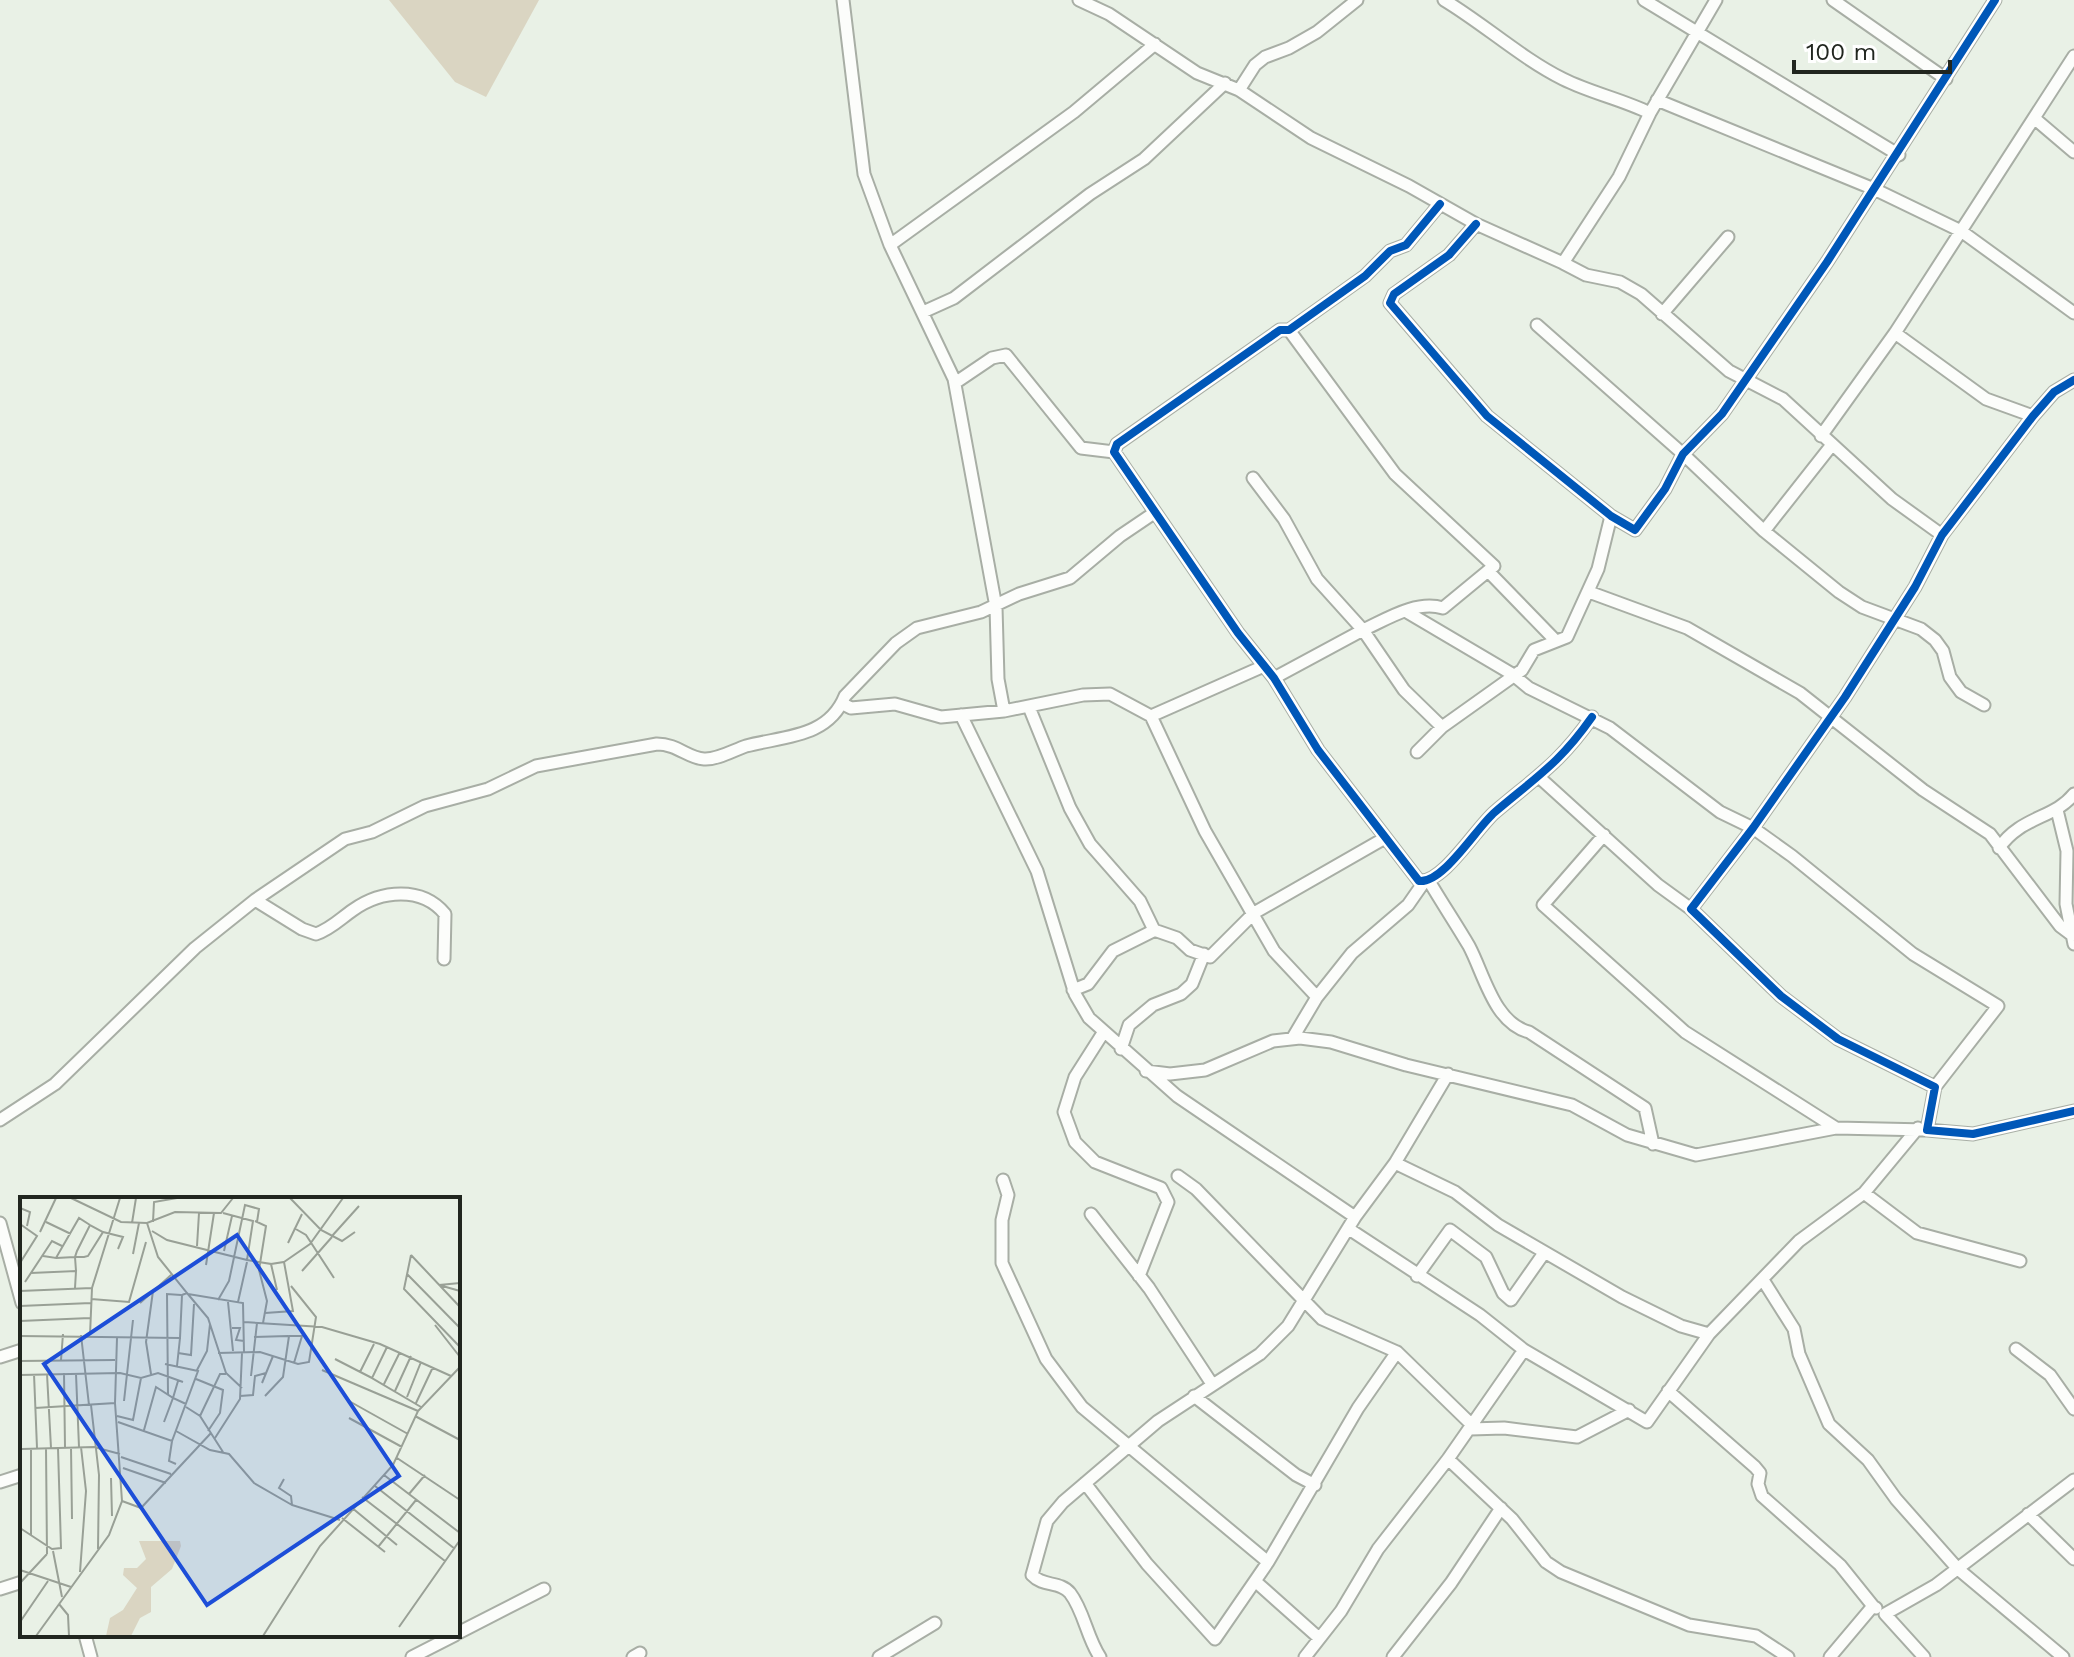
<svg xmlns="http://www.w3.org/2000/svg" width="2074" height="1657" viewBox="0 0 2074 1657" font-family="'Work Sans',sans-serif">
<rect width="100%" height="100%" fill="#e9f1e6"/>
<path fill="#dad5c2" d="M389,0H539L486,97L455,82Z"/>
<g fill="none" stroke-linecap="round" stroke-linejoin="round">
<g stroke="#a8aea5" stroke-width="15">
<path id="minor" d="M843,0L864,174L890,245L954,379L996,607L998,679L1004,711
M1079,0L1109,14L1197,73L1239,90L1311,138L1409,186L1476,224L1563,263
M1444,0C1484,24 1521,58 1563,79C1591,93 1621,99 1650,113
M1644,0L1899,155
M1716,0L1650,113L1619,177L1563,263L1586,275L1620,282L1641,294L1729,371L1783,399L1892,499L1942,535
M1833,0L1946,79
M1239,90L1255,65L1265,57L1289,48L1317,32L1357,0
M1657,100L1874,189L1961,231L2074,313
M2034,118L2074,152
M1440,204L1406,245L1390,251L1365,276L1289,330H1280L1117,444L1114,452L1238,633L1274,678L1318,750L1419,881C1443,884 1477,827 1495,812C1536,777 1559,764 1592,717
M1476,224L1449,255L1394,294L1390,303L1487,416L1611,516L1635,530L1665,489L1683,454L1722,414L1827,262L1995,0
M890,245L1074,112L1155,44
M923,312L954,298L1090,194L1144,159L1225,83
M1662,314L1728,237
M1537,325L1683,454L1764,531L1839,592L1862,607L1921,629L1935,640L1943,651L1950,677L1961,692L1984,705
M1895,333L1986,399L2033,416
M2074,380L2054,392L2033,416L1942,535L1915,587L1845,697L1753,828L1691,909L1781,996L1838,1039L1935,1087L1927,1130L1973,1134L2074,1111
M955,383L992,358L1006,355L1081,448L1114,452
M1821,436L1895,333L2074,56
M1253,478L1284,519L1317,579L1363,630C1387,619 1416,600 1443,608L1494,566L1395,474L1289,330
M1764,531L1831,446
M1488,571L1555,640
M1589,592L1687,628L1800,693L1923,790L1990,834L2060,926L2072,935
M1407,612L1512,674L1529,688L1610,728L1720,812L1753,828L1792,856L1913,954L1998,1006L1935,1087
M1274,678L1363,630L1404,690L1442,727
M843,704L851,708L895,704L941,717L1004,711L1083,695L1110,694L1151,716L1264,666
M1029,707L1070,808L1090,844L1140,901L1154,930L1177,938L1190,950L1210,957L1254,913L1385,838
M961,715L1037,871L1075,994L1089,1018L1177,1096L1355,1217
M1151,716L1205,831L1274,951L1317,997L1292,1039
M1417,752L1442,727L1522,670L1534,650L1567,637L1598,569L1611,516
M1540,778L1658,885L1691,909
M2057,810L2067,851L2066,904L2074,944
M1604,835L1543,905L1685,1032L1836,1128
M1999,848C2021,816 2054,819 2074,794
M1429,881C1442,903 1456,924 1469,946C1484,974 1494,1023 1529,1032L1645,1108L1653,1144
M255,900L345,839L372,832L425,806L488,789L536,766L657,744C677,744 688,758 704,759C717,760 734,750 746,746C784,736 828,738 845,696L896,643L917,628L981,612L1019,594L1070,578L1120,536L1154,513
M1073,990L1088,984L1113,951L1155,930
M1317,997L1352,953L1408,905L1424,882
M1103,1033L1075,1077L1064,1112L1075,1142L1095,1162L1161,1188L1168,1202L1139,1276
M1121,1049L1129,1025L1153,1005L1181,994L1192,984L1204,954
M1146,1071L1170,1074L1205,1070L1273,1041L1300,1038L1331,1042L1406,1065L1572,1105L1627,1135L1696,1155L1836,1128L1927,1130
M0,1120L55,1084L195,948L255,900L302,929L316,934C331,929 340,919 353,910C381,890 422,886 445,914L444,959
M1395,1163L1455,1192L1498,1225L1622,1297L1681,1326L1709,1334
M1178,1176L1196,1189L1322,1319L1397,1352L1472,1425
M1003,1180L1008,1195L1002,1220V1263L1046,1359L1082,1407L1268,1562L1215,1639L1147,1564L1085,1483
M1864,1193L1917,1233L2020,1261
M1091,1214L1149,1288L1212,1384
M0,1223L22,1303
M1349,1229L1480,1315L1524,1350L1647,1422L1709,1334L1799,1241L1864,1193L1918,1128
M1417,1276L1450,1230L1486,1257L1503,1293L1511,1300L1544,1253
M1763,1280L1794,1329L1799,1354L1829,1424L1868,1460L1896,1499L1958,1569L2063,1657
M2016,1349L2050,1375L2074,1409
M0,1357L22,1350
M1668,1391L1755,1467L1760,1473L1758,1484L1762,1496L1840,1565L1873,1606
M1194,1396L1296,1475L1315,1485
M1470,1429L1504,1428L1577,1437L1629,1410
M1448,1459L1512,1519L1546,1562L1561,1572L1689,1625L1756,1636L1788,1657
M0,1482L22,1475
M2028,1514L2074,1559
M1268,1562L1358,1408L1397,1352
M1255,1581L1319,1638
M0,1589L22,1582
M458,1633L544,1589
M85,1635L91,1657
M412,1657L455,1635
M633,1657L640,1653
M879,1657L935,1623
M1100,1657C1087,1638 1084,1611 1070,1593C1060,1581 1043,1587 1032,1575L1047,1521L1063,1502L1158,1421L1260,1354L1288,1326L1355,1217L1395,1163L1448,1074
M1305,1657L1341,1611L1378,1549L1448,1459L1524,1350
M1393,1657L1451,1583L1501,1508
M1830,1657L1873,1606L1876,1608
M1924,1657L1885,1614L1936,1585L2074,1480"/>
</g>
<use href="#minor" stroke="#fcfdfb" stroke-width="11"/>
<g stroke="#fff" stroke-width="13">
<path id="cycleway" d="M1440,204L1406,245L1390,251L1365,276L1289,330H1280L1117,444L1114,452L1238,633L1274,678L1318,750L1419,881C1443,884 1477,827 1495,812C1536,777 1559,764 1592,717
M1476,224L1449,255L1394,294L1390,303L1487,416L1611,516L1635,530L1665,489L1683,454L1722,414L1827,262L1995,0
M2074,380L2054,392L2033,416L1942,535L1915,587L1845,697L1753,828L1691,909L1781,996L1838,1039L1935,1087L1927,1130L1973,1134L2074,1111"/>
</g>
<use href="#cycleway" stroke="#0057b8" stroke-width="8"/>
</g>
<g transform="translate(20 1197)">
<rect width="440" height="440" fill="#e9f1e6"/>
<path d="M119,344H160L161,349L152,372L131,390V415L120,421L111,439H86L90,421L103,413L117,391L103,378L104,371H117L126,362Z" fill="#dad5c2"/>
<path fill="none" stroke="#99a096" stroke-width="2" d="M51,1L101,25L127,26L155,15L201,16L213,1M270,1L301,33L322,44L335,35M0,11L10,15L7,29M235,24L246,29L239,73L247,104L243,126M26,25L51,37M133,25L134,5L157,1M112,26L116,1M0,27L17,39L0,66M274,31L286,38L314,81M132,34L147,43L227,63L233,24L203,16M20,35L36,1M83,35L103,40L98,52M312,39L339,9M268,46L282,17M177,49L179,16M204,54L212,19M113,57L119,26M391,58L384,92L440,150M391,58L440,110M23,59L36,61L59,21L70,28M36,61L55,60H64L68,59L83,35L70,28L57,54L55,60L56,74M227,63L251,67L257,93M264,65L290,47L323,1M186,68L194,16M282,74L312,40M11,76L56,74L55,91M387,77L440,131M5,85L32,44L42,49M440,86L419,88L440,94M0,94L72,91M167,96L188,121L206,176L222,191M168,97L223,106L224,155M71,102L109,105L126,45M198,103L209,84L225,8L239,12L237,25M208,105L213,154M218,105L227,65M120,106L151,78M0,109L71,106M245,116L273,114L264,65L251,67M0,124L70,121M224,125L302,130L360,147L431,179M415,128L440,160M212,131H220L216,143L224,144M61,138L69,208M70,138L72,91L100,1M0,139L160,141L162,98L167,96L138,60L127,26M234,140L268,139M0,150V267M367,150L352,181L401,210M158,156L171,158L174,107M198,156L240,155L278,167L289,165L296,120L271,89M315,162L352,181M41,163L43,137M0,164L95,163M157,169L160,141M177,173L187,154L190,127M302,173L398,214M340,175L354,147M44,176L45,250M14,177L17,251M27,177L31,251M56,177L59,250M131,177L126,145L133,94M0,178L100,176L121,181L138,176L163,185M231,179L237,126M176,182L203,193L200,216L188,234M158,184L153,201L166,207M242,186L253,159M364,187L380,155M375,194L391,159M148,197L147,97L161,98M220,199L233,198L235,179L246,176M245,199L263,180L269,139H282L274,166M387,200L401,165M104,204L113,123M329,204L388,237M396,206L413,170M71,208L79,278L78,352M166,210L180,219L203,255M15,211L95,206L97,141M97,219L113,223L121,181M180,219L200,177H206M395,219L440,243M329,221L382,250M98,225L152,244L178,174L145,167M124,233L136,190L153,201L144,225M156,234L190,253L209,257L234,286L272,308M195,241L220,202L222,156M152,244L149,264L156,267M51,250L52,322M26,251L27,357M2,252L74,250L100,257M101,260L151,277M377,261L440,303M103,271L146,286M364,278L440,336M91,281L92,319M264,282L259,291L271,299L272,308L320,323M355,289L435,352M389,297L405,278M342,300L425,364M102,304L121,311L191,236M331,310L377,348M322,321L365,355M0,331L32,352L41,351L38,251M11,338V252M358,350L396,303M33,354L42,400M0,373L51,390M60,375L66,294L61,250M0,386L27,357M39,407L48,418L49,439M0,425L28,384M379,430L440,343M16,439L89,338L102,304L95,206M243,439L300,349L373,268L398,214L440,170"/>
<path fill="#1d4ed8" fill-opacity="0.15" stroke="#1d4ed8" stroke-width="4" d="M217,38L379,279L187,408L24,167Z"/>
<rect width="440" height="440" fill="none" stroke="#21261f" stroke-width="4"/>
</g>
<path d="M1794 60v12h156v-12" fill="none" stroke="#21261f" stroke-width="4"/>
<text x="1806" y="60" font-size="24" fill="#21261f" stroke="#ffffff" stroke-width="6" paint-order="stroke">100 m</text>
</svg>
